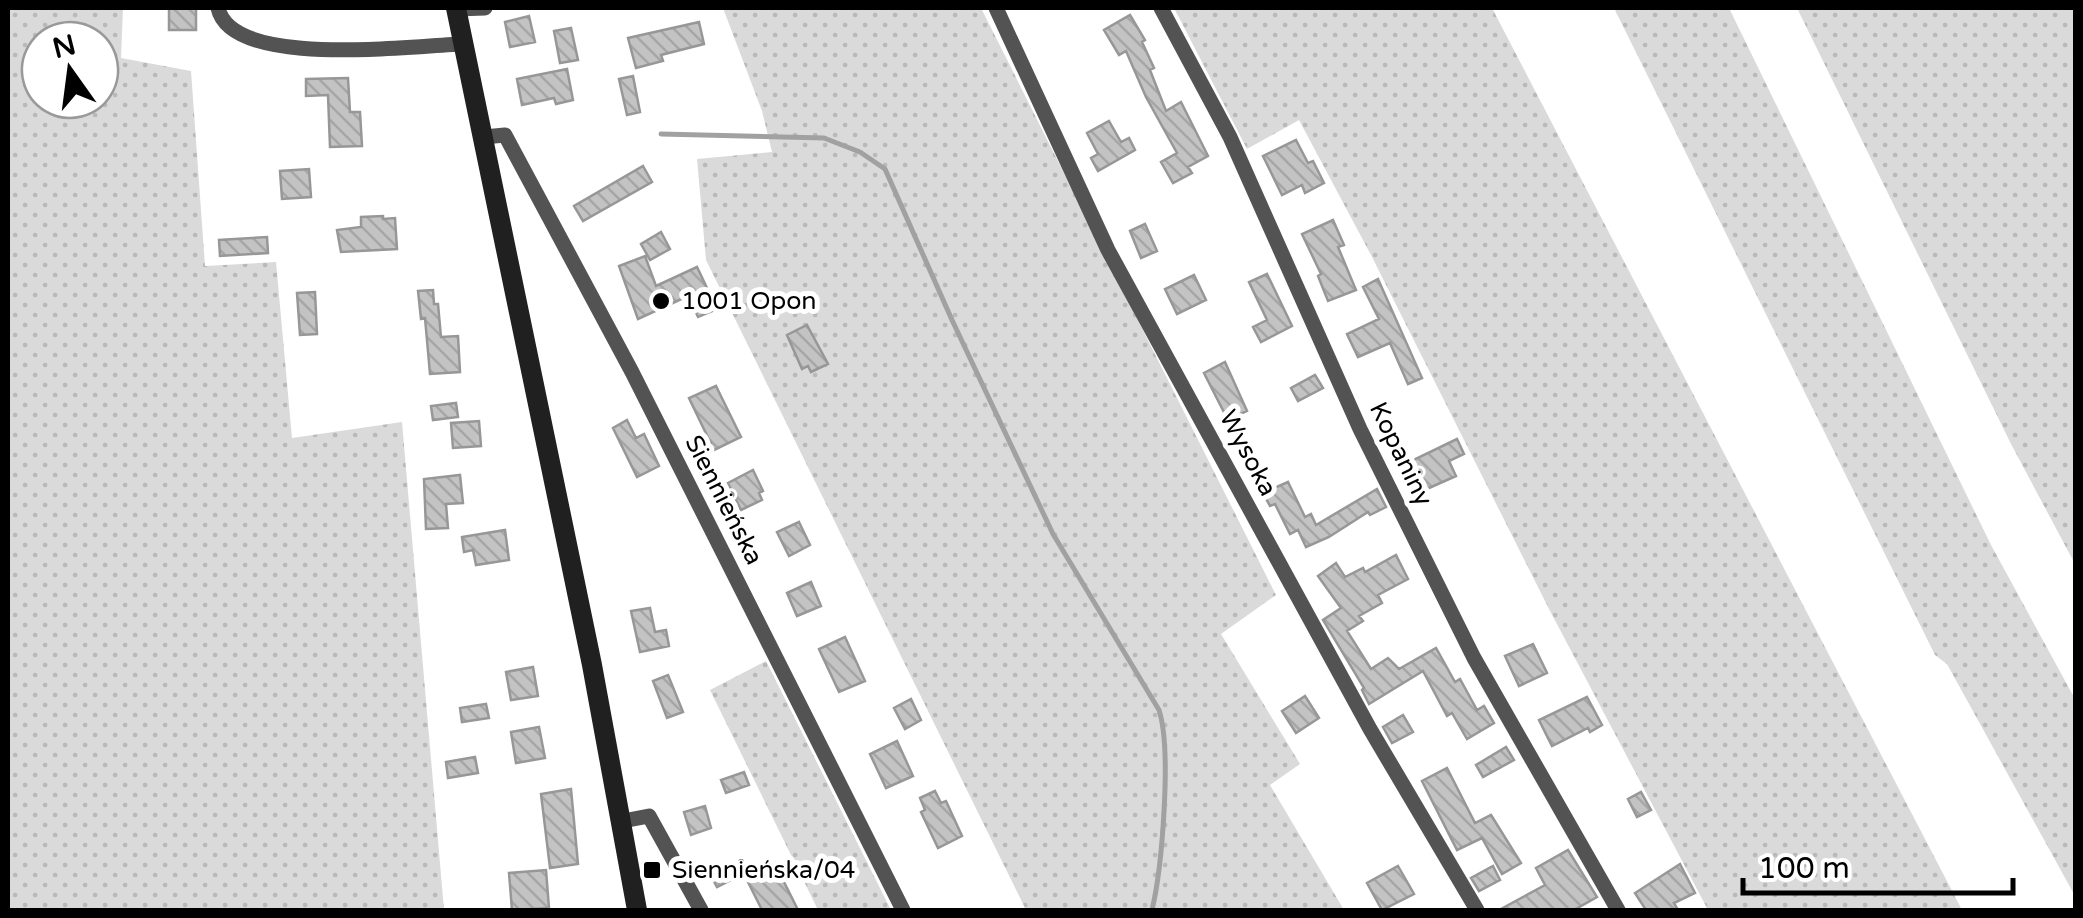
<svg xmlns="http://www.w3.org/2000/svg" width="2083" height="918" viewBox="0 0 2083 918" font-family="'Varela Round',sans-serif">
<defs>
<pattern id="grass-dots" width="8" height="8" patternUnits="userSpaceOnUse" patternTransform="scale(2.5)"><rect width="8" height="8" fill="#dadada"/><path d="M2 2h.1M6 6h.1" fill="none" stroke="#b9b9b9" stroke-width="1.8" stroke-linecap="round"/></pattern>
<pattern id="building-back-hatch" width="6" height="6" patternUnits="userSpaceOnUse" patternTransform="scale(2.5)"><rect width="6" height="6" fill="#c3c3c3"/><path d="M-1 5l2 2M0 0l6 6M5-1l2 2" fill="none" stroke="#a6a6a6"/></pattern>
</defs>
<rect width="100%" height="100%" fill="#fff"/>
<path fill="url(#grass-dots)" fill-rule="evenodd" d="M8,8H123L121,58L191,71L205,266L276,262L292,438L402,422L444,910H8ZM100,40V100H40V40Z
M723,8H981L1276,595L1221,634L1300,764L1270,785L1344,910H1026L706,260L697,159L772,152L762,111Z
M1174,8H1492L1962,910H1708L1549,609L1371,255L1299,120L1247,149Z
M1614,8H1729L1991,545L2075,699V896L1947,664L1935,655Z
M1797,8H2075V564L2011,444Z
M766,661L891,910H818L710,690Z"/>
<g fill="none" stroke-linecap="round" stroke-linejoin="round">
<path stroke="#a1a1a1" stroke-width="5" d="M661,134L824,138L860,152L885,169L952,320L1053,534L1159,710C1172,750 1162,868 1152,910"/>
</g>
<path fill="url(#building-back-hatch)" stroke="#979797" stroke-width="2.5" d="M169,8H196V30H169Z
M1130,15L1145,40L1142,42L1154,68L1150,70L1166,111L1181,102L1208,156L1188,167L1192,173L1173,183L1161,162L1177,153L1146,97L1126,51L1119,55L1104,30Z
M529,16L535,42L510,47L505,22Z
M699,22L704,44L661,55L663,61L636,68L628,38Z
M571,28L578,60L560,63L554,31Z
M567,69L573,100L556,104L554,98L522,105L517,79Z
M633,76L640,112L627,115L619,79Z
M348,78L350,112H360L362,146L330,147L328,95L306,96V79Z
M1109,121L1121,142L1129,138L1135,150L1098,171L1091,158L1098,154L1087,133Z
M1296,140L1308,163L1313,161L1324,183L1305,193L1302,185L1282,195L1263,156Z
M643,166L652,182L583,221L574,206Z
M309,169L311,197L282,199L280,171Z
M383,216V219L395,218L397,249L341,252L337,230L361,227V217Z
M1333,220L1344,245L1338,247L1356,290L1328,301L1318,276L1321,274L1302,234Z
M1145,224L1157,251L1141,258L1130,231Z
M661,232L670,249L650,260L641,244Z
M267,237L268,253L220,256L219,240Z
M645,256L656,286L697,267L717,309L698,317L688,296L638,319L619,266Z
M1267,274L1292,326L1261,342L1253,327L1267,320L1249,282Z
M1194,275L1206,300L1177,314L1165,289Z
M1378,279L1422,378L1408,384L1390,343L1358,357L1347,334L1379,319L1363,287Z
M433,290L434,304H438L441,337L458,336L460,372L430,374L425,318L421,319L418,291Z
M315,292L317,334L300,335L297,293Z
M807,325L828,364L811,372L808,366L802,369L787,335Z
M1225,362L1247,411L1228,420L1204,373Z
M1315,375L1323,388L1298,401L1291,388Z
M716,386L741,437L714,450L689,398Z
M456,403L458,417L433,420L431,406Z
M627,420L636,438L644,434L659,466L637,477L613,428Z
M479,421L481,446L453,448L451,423Z
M1457,439L1464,454L1449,461L1456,476L1420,492L1407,463Z
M753,470L763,491L759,493L762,500L741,510L728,483Z
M460,475L463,503L446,504L448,528L426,529L424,479Z
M1288,482L1305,517L1311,514L1316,525L1377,489L1386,507L1370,515L1368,512L1329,537L1306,547L1298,530L1290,534L1275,504L1270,506L1263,493Z
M799,522L810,545L789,556L777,532Z
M505,530L509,560L476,565L473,550L464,552L462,537Z
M1396,555L1408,579L1378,595L1382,603L1359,616L1363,621L1347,631L1371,669L1388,658L1399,669L1436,648L1455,682L1460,679L1477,710L1484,706L1494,723L1467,739L1452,713L1447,716L1423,671L1369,704L1362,690L1364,688L1323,620L1341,608L1318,576L1336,563L1345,577L1363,568L1365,572Z
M811,582L821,606L797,616L787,593Z
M650,608L655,632L666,630L669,646L640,652L631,611Z
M845,637L865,681L839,692L819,649Z
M1533,644L1547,673L1519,686L1505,656Z
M533,667L538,696L511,700L506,672Z
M668,675L683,712L667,718L653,681Z
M1305,696L1319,718L1296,733L1282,711Z
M1587,697L1602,725L1590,732L1588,728L1552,746L1539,720Z
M911,699L921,720L905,729L894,708Z
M486,704L489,718L462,722L460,708Z
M1403,715L1413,732L1392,743L1383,727Z
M539,727L545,758L516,763L511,732Z
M897,741L913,776L886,788L870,754Z
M1506,747L1514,760L1483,777L1476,765Z
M475,757L478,773L448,778L446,762Z
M1447,768L1475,823L1491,815L1521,863L1502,874L1482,838L1457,850L1422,781Z
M744,772L749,785L726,793L721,780Z
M571,789L578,864L550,868L541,794Z
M935,791L941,803L946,801L962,836L938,848L921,812L925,810L920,798Z
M1641,792L1651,810L1637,817L1628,799Z
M705,806L711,828L691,835L684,812Z
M1568,850L1597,897L1574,910H1499L1545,885L1536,868Z
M742,859L749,871L717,887L710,874Z
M775,864L798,910H762L746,878Z
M1680,864L1695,893L1674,903L1678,910H1646L1635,893Z
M1398,866L1414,894L1382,910L1367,883Z
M1493,866L1500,880L1479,891L1471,878Z
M546,870L549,908L512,910L509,873Z"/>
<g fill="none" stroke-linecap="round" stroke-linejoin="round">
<path stroke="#535353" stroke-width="15" d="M218,8C232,70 414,45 465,44
M996,8L1108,250L1370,729L1477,910
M1161,8L1230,137L1360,429L1474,658L1618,910
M456,9L485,8
M484,137L505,135L632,372L903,910
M623,821L649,816L701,910"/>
<path stroke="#202020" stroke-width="20" d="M456,8L592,665L637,910"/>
</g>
<g fill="#000" stroke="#fff" stroke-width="4">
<circle cx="661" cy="301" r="10"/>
<rect x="642" y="860" width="20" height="20" rx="5"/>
</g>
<g text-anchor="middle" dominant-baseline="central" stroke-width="10" stroke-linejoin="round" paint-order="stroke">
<g font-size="25" fill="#000" stroke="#fff" text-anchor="start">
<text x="681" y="301">1001 Opon</text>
<text x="672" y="870">Siennieńska/04</text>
</g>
<g font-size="25" fill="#000" stroke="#fff">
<text transform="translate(1248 453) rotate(62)">Wysoka</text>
<text transform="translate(1401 454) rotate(64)">Kopaniny</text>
<text transform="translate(724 500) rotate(63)">Siennieńska</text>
</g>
</g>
<rect width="2083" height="918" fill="none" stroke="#000000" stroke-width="20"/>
<g transform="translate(70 70) rotate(346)"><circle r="48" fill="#ffffff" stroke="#999999" stroke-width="2.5"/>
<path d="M0-8L18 38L0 25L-18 38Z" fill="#000000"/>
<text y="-15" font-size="28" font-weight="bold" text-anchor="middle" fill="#000000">N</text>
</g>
<path d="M1743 878v15h270v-15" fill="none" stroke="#000000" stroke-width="5"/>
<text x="1758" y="878" font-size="30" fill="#000000" stroke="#ffffff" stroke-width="8" paint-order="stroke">100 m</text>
</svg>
